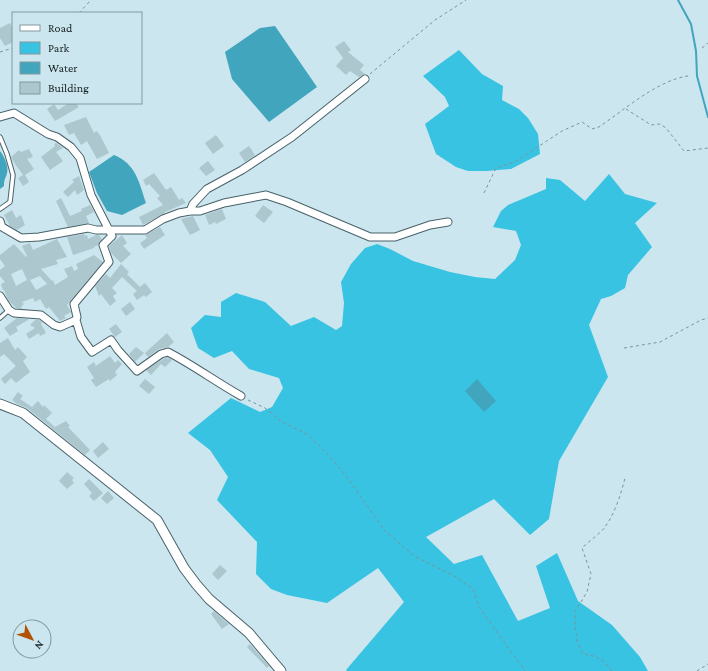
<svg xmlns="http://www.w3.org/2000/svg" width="708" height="671" viewBox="0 0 708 671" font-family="'Crimson Pro',serif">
<rect width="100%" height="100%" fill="#cbe6ee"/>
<path fill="#39c3e2" d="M459,50L482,74L503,86L502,100L519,109L528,118L538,134L540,154L511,169L487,171H468L456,167L436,154L425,124L449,106L445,97L423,76Z
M609,174L625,194L657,203L635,223L652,247L628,275L625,288L611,296L601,299L589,325L608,377L559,461L549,519L530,535L494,499L426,537L454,564L482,555L518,621L550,608L536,566L557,553L578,601L612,625L640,657L648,671H347L346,670L404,602L378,568L327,603L287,595L271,589L256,574L257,542L217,500L228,477L210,450L188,433L231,398L260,412L272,407L283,388L279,378L249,369L232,351L214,358L198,348L191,328L205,315L221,317V302L236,293L265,302L291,326L314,317L336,330L342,326L344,303L341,282L351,264L365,248L377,244L390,249L413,261L450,272L475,277L495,279L515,260L521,245L516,231L493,227L501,211L508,205L546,189V178L560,180L585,201Z"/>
<path fill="#41a5bd" d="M275,26L317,87L269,122L232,79L225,52L260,28Z
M0,151C4,156 9,166 7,173C6,178 4,178 4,186L0,189Z
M114,155C136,164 139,182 146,203L122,215L107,211L97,193L89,172Z
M477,379L496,401L484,412L465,391Z"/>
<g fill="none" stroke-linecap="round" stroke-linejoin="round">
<path stroke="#41a5bd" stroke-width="2" d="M678,0L691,24L696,51L697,76L708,117"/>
</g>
<path fill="#acc7ce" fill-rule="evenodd" d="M10,23L13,29V42L5,46L0,38V28Z
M344,41L351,50L348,52L364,65L360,70L365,74L359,77L350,71L346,75L336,66L343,58L335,47Z
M69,103H76L79,107L55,121L47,109L54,104L58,110Z
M86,117L94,133L97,131L101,137L109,153L97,159L87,141L81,145L74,133L69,135L64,125Z
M216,135L224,146L213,154L205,143Z
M56,143L63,148L56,152L63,161L50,170L41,157L55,146L54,144Z
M249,146L255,155L245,162L239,153Z
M29,149L33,157L27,159L34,169L25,175L29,182L23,186L18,178L23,175L15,164L11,157L19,150L21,152Z
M208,161L215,170L206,176L199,168Z
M154,173L166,190L171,187L179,200L182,198L186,203L165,212V213L143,225L139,217L163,205L157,198L160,196L149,184L146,186L143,180Z
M79,176L84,190L77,195L75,190L68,197L63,192L74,182L72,180Z
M61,198L70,216L82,211L81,209L90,205L94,212L86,216L89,223L68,227L56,201Z
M263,205L273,212L264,223L255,216Z
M222,209L226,219L216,224L215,222L209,225L205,215Z
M12,210L16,218L21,215L25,225L17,230L10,226L4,215Z
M193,216L200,230L190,235L181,219Z
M160,227L165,235L144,249L140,243L147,238L145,235Z
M84,234L85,236L87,235L88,239L96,235H99L102,239L98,245L94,247V248L73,255L67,237Z
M122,235L127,243L123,246L131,254L121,263L111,253L109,246Z
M57,239L67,257L56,260L58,264L41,269L52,281L53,280L55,285L68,277L64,269L72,266L74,271L78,269L76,264L94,255L103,262L67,305L71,312L64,316L66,318L60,321L49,307L46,309L40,299L35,302L33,298L22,302L24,304L21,307L22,309L16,308L8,300L4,290H3L1,284L5,282L0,276V270L5,266L0,259V255L14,244L26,257L27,256L22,246L30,243L33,250ZM22,269L27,280L16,286L11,274ZM40,276L47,284L36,290L30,280Z
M121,264L129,272L127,274L140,287L145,283L152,292L146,297L144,295L137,300L133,294L137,291L122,277L112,288L117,293L113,296L116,301L110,306L101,294L99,296L95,286L106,274L110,278Z
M130,302L135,309L126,316L121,309Z
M17,318L28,319V320L16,327L18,331L10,336L4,328Z
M35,320H39L42,322L41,324L46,333L40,336L39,333L29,339L26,334L35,328L30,325Z
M116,324L122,332L115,337L109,329Z
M167,333L174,342L168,347L159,349L148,357L145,353Z
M8,338L15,350L18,347L27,357L23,361L30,372L16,383L11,378L5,384L1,379L16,366L4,354L0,357V343Z
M136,347L144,353L135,362L129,354Z
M110,356L115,363L118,360L122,364L115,372L117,375L110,381L109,379L96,387L91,380L94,378L87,367L94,362L96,366Z
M167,357L172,360L165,367L161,364L151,375L146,370L163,359Z
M145,379L155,387L149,394L139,386Z
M18,392L23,396L20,399L32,407L38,401L43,407L44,405L52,413L46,419L55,427L66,421L70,426L68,427L90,450L85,455L27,408L17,404L12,400Z
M103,442L109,449L98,458L93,451Z
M67,472L74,478L72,480L74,483L67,489L59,481Z
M89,479L103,493L94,501L89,496L92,493L84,484Z
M108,491L114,498L107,504L101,498Z
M220,565L227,571L218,580L212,574Z
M214,611L224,620L229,624L222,629L211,614Z
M250,644L269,666L267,668L247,647Z"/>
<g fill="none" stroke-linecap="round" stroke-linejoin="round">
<g stroke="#496168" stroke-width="5.5">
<path id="service" d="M0,137L7,154L13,175L10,202L0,209
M0,318L9,310"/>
</g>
<g stroke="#496168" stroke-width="9">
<path id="minor" d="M0,117L14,113L48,134L57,137L71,147L80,158L91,195L112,236L103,245L109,262L74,304L77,317L76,320
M190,211L193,204L207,189L242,170L292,137L365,79
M0,221L2,227L21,238L39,237L88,228L96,230H145L163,219L179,213L190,211H200L224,203L266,195L287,202L370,237H395L430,225L448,222
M0,296L9,310L14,313L41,315L54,325L60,327L76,320L81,337L92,352L111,340L118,350L137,371L161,354L168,352C193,365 216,382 241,396"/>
</g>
<g stroke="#496168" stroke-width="11">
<path id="tertiary" d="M0,404L23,413L157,520L184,568L196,584L209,599L249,633L281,671"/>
</g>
<path stroke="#7e9297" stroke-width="1" stroke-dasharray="3 3" stroke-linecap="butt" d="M79,13L91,0
M702,48L708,43
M0,52L13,48
M370,74L435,20L466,0
M626,109L651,125L660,124L666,128L684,151L708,148
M484,193L496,168L515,162L562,131L582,122L592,129L599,127C624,110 658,80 688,76
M624,348L660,342L701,320L708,318
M248,400L265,408L282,422L307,434L323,449L347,477L384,530L414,556L456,577L473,589L479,607L525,671
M612,671C603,659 598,656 583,654L577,641L575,623V612L587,592L591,574L582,548C589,541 601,533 605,527C615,513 621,494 625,478
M697,671L708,664"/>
<use href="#service" stroke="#fff" stroke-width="3.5"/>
<use href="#minor" stroke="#fff" stroke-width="7"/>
<use href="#tertiary" stroke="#fff" stroke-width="9"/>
</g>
<rect x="12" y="12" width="130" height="92" fill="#cbe6ee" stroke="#84989e"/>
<rect x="20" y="25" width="20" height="6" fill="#ffffff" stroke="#84989e"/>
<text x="48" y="32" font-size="12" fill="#1a2427">Road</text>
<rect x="20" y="42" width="20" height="12" fill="#39c3e2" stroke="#84989e"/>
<text x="48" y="52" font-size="12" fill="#1a2427">Park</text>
<rect x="20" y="62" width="20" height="12" fill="#41a5bd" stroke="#84989e"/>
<text x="48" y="72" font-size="12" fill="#1a2427">Water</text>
<rect x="20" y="82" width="20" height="12" fill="#acc7ce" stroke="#84989e"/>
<text x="48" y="92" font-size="12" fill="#1a2427">Building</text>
<g transform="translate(32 639) rotate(131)"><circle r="19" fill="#cbe6ee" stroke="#84989e"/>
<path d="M0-3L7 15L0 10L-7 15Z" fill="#b15300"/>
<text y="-6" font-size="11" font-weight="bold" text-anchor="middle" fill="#1a2427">N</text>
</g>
</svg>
